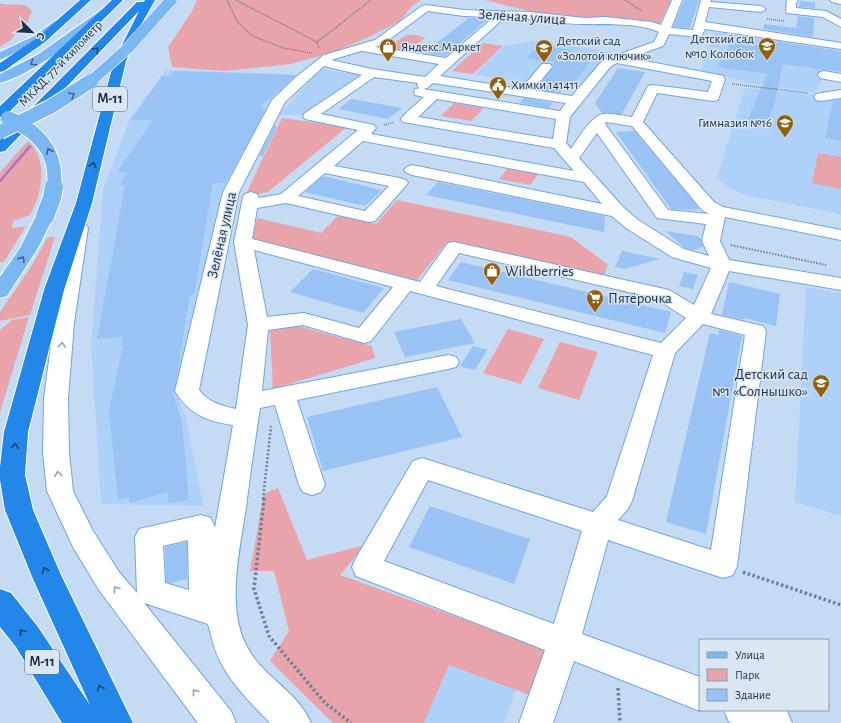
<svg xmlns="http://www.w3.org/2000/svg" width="841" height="723" viewBox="0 0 841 723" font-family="'Alegreya Sans',sans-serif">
<rect width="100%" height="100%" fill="#c5daf3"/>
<path fill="#aed1fa" d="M715,32L835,51V53L815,93L749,83L701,70Z
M534,41L612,52L583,84L534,77L528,83L474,75L505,46Z
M321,69L362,75L306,115H279Z
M166,70L289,74L283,80L295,81L224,190L188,347L177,397L186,417L203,506L101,504L91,344L103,189L130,118Z
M745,88L819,95L823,98L841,99V214L745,195L729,188L717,177Z
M806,287L841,293V516L795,502Z
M449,665L516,690L504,723H424Z"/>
<path fill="#e9a3aa" d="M197,0H421L413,5L400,21L371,36L332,53L290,64L225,71L172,67L168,47L191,13Z
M485,0H671L659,25L537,13Z
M0,4L24,5L32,10L27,24L18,30L12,39L0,47Z
M406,35H416L425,38C413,47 402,57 387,48Z
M483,43L503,46L473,74L452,71Z
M454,103L484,108L471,121L441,116Z
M282,118L347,127L268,192L245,196Z
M28,141C49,161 42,192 30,215L13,221L12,228L26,226L4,262H0V172Z
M818,153L841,157V189L812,183Z
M508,168L539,173L530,185L499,179Z
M397,200L571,237L608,265L603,277L447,242L417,280L253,239L257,218L321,233L338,216L376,224Z
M48,237H55L30,315L0,321V312L29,270Z
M29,317L0,412V330L12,320Z
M290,324L372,346L375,358L273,389L270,329Z
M508,329L544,339L521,384L483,373Z
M560,342L598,352L579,400L538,388Z
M278,488L307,560L365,545L340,575L546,649L532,696L449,665L424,723H333L270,661L289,631L274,571H250L264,494Z"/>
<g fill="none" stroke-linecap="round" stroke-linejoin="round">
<path fill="#aa7cc5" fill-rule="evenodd" d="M29,145L32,146L1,182H0V179Z"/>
</g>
<path fill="#99c3f4" d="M684,0H699L690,28L673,27Z
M800,1L815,2V8L799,7Z
M798,16L814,18L813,37L763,29L764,24L796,28Z
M469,18H489L445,56L424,53Z
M761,39L841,51V72L783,64L774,106L765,127L746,124L767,74L718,67L724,51L727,52L730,42L760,46Z
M539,45L573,50L569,55L593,58L568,90L563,89L560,93L536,89L553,68V65L555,62L527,58Z
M618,68L645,72L622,114L602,113L595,103Z
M175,71L296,75L281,89L261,105L265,111L234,168L225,183H213L194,295H190L174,393H173L182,422L189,500L168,503V492L129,503V497L118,500L109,411L123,345H121L123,337L97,339L125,185H120L127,173L117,172L153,120H131L162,76H170Z
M524,98L553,103L549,108L520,103Z
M352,99L402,108L388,119L338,109Z
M841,100V141L825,138L833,101Z
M275,125L277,127L263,156H259Z
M634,131L690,197L699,210L671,209L616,132Z
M323,176L382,190L365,206L305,192Z
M438,182L605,216L604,232L426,195Z
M665,231L697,236L701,239L703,247L693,250L685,248Z
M622,251L660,259L625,269L615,267Z
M461,262L478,266L671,312L665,333L448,280Z
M313,269L384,288L363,313L290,292Z
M684,272L698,275L693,289L679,286Z
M729,282L780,294L776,326L745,318L744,320L722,315Z
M461,319L475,343L405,357L394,332Z
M719,330L742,336L706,534L666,522L710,333L718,335Z
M473,346L487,350L475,370L460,366Z
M437,387L462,437L323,471L307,417Z
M430,506L530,539L514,584L409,547Z
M187,542V579L171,583L166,582L165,547Z"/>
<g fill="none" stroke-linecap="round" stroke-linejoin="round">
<g stroke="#71a5e1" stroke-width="2">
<path id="minor" d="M672,0H682L671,28L693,30L701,0H711L710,2L761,6L766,9L761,12L709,7L705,22L841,43V49L705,29L701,36L697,37L669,34L663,46L629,58L719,75L723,76L725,79L718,100L713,101L657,93L643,122L714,202L723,207L841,230V240L725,217L720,241L729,260L841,278V290L729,271L711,314L763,326L766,331L737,566L733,575L723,578L608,540L582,634L700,677V710H701L700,711L574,661L553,723H519L545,650L356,576L352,567L356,558L413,461L422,458L593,512L607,496L653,355L410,291L371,341L364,343L303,325L268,330L262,391L448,355L456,357L459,362L456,367L448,369L297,400L325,485L321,492L312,495L303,492L299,485L275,405L260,408C255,441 250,474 246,507C240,549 226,605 246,645C261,676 298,691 311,723H270C252,704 233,686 221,663C214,651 212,637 208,624L144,603L231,711L236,723H198L99,590L73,547L47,491L43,453L44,398L54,323L70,228L73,224L79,223L85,224L88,228L74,323L68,398L69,453L73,491L93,531L119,572L137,593L135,537L139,529L201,515L211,518L215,528L233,425C207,421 190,415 175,391L223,192L272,100L297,76L324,55L375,40L422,6L426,5L464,10L529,12L585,18L606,17L652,22L661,25ZM428,11L464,16L494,17L446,58L375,47L383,44ZM505,17C532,18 559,24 585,24C609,25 636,22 659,32L654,42L603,60L572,96L533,90L552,67L550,64H542L521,89L440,76ZM361,51H362L439,64L425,77L372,69L331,60ZM617,63L712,81L708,92L653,85L648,86L632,117C623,116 612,113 603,114C592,115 577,140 571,149L566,143L570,117L611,66ZM324,66L362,75L305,113L303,116L305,119L358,130L281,194L259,198L257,194L251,192L245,194L243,197L234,242L248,325L236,409C222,406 208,402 199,390L239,192L285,102ZM374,77L418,83L417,85L419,88H421L415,89L414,92L415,95L424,97L403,116L401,119L403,122L554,148L574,171L371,134L376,128L374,125L321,114ZM433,83L566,103L560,111L423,89L427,88ZM437,99L556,119L553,139L418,117ZM606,122L632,126L702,210L709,214L668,210L605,124ZM597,133L657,218L706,224L702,241L709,256L684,249L638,220L624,208L579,158ZM363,141L584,182L602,204L412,165L407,167L404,170L407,173L412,175L612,216L626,228L672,257L711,268L694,305L669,290L454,242L448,243L420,282L252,239L257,208L286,203L369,222L375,221L408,183L406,180L400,178L334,166ZM325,173L389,186L365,211L298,196ZM254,250L393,287L359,328L304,313L267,317ZM459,253L655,298L686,318L661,343L436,286ZM703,324L745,335L711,550L618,520L628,509L632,501L675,353ZM428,480L582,531L554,624L384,561ZM188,540L189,590L165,583L163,546Z
M787,0H798L796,3V8L826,11L841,19V27L823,17L787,13L786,11Z
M830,0H841V4L832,2Z
M824,71L841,74V82L820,78L818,75L820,72Z
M841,90V98L821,101L816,100L814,97L816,94Z
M724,710H785L787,711L792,723H732L729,722Z"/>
</g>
<g stroke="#fff" stroke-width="2">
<path id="major" d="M105,9L110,12L109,14C80,36 34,74 0,83V74L37,55L101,10Z
M59,20L63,21L64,23L63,25L42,40L0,60V52L34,36L55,21Z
M45,211L51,212L54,216L38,248L7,296L0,298V277L20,248L36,216L39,212Z"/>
</g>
<g stroke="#fff" stroke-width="2">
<path id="highway" d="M80,0H91L45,42L4,71L0,72V63L37,38Z
M112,0H123L5,116L0,117V106Z
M145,0H155L141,25L126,61L92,203L64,290L28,432L25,475L33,510L61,575L133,723H62L16,647L0,627V589L11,593L38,627L90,705L33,579L5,510L0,480V467L4,432L44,290L76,203L114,61L139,11L5,151L0,152V140L137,2H144Z"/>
</g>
<path stroke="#6b8099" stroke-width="1.5" stroke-dasharray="1 1" stroke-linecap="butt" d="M227,0L238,23L253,36L283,48L312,53
M236,0L317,42L319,48
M625,0L642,11
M767,19L784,21
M317,42L371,0
M732,84L808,93
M384,125L394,122"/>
<path stroke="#6b8099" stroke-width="2" stroke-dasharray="1.5 1.5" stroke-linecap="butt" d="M731,245L826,265"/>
<path stroke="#6b8099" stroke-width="2.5" stroke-dasharray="2 2" stroke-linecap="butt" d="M263,499L271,426"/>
<path stroke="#6b8099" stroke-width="3.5" stroke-dasharray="2.5 2.5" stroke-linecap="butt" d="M264,498L254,589L269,636L325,703L351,723
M743,572L841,605
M618,688L620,723"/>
<use href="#minor" fill="#fff" fill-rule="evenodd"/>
<use href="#major" fill="#7bb7f2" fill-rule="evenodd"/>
<use href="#highway" fill="#2387ea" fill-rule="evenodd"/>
<g stroke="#fff" stroke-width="12" stroke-linecap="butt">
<path id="major-bridge-far2" d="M90,82L128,48L171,0"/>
</g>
<g stroke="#fff" stroke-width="16" stroke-linecap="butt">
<path id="major-bridge-far1" d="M8,118C39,132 58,152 54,188
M0,132L50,107L91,81"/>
</g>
<g stroke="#fff" stroke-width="20" stroke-linecap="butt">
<path id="major-bridge" d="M45,216L52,198L54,187"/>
</g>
<use href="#major-bridge-far2" stroke="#7bb7f2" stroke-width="11"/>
<use href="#major-bridge-far1" stroke="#7bb7f2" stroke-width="14"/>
<use href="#major-bridge" stroke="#7bb7f2" stroke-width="18"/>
</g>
<defs><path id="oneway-chevron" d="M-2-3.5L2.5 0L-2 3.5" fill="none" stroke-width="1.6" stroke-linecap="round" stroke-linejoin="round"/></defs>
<g stroke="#1c4570">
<use href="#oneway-chevron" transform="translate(96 50) rotate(-46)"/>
<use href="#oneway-chevron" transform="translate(93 165) rotate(-76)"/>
<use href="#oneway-chevron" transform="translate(15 446) rotate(-85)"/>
<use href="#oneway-chevron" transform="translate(45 570) rotate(-113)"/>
<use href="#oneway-chevron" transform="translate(22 632) rotate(-128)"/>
<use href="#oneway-chevron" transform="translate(100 688) rotate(-115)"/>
</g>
<g stroke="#41658b">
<use href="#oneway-chevron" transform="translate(33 63) rotate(148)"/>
<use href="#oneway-chevron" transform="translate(72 95) rotate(-30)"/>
<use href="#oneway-chevron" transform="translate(49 151) rotate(-117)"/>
<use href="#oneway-chevron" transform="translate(22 259) rotate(-58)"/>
</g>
<g stroke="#98a1ac">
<use href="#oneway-chevron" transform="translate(62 345) rotate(-84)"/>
<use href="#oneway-chevron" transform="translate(58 474) rotate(-97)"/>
<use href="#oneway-chevron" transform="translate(116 589) rotate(-128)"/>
<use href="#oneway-chevron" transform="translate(195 692) rotate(-128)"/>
</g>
<defs>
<g id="school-pin" transform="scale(0.9)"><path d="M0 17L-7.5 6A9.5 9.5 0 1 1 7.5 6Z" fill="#91600e" stroke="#dbe6f3"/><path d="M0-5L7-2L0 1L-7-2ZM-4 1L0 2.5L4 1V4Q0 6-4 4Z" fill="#fff"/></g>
<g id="shop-pin" transform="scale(0.9)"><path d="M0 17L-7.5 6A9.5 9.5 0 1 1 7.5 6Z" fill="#91600e" stroke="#dbe6f3"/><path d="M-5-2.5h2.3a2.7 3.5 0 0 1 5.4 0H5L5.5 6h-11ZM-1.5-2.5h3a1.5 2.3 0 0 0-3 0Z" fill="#fff"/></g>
<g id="civic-pin" transform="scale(0.9)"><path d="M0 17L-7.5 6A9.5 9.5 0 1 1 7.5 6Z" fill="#91600e" stroke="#dbe6f3"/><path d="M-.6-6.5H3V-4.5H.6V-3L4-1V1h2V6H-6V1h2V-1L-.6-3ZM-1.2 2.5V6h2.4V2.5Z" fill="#fff"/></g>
<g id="supermarket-pin" transform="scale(0.9)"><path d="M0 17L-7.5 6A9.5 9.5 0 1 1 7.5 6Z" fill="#91600e" stroke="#dbe6f3"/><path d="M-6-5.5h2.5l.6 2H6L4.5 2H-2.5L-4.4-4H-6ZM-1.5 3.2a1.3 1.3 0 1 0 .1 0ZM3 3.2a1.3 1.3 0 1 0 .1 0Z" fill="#fff"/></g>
</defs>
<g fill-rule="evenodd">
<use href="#school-pin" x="767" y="46"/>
<use href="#shop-pin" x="388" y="47"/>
<use href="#school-pin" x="544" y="48"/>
<use href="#civic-pin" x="498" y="85"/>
<use href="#school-pin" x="785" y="123"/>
<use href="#shop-pin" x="492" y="271"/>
<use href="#supermarket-pin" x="595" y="298"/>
<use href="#school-pin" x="821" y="383"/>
</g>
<g text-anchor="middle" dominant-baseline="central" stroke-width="3" stroke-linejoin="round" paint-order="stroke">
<g font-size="13" fill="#1a2f47" stroke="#dbe6f3" text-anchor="start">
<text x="754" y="39" text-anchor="end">Детский сад<tspan x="754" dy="15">№10 Колобок</tspan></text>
<text x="557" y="41">Детский сад<tspan x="557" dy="15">«Золотой ключик»</tspan></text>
<text x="401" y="47">Яндекс.Маркет</text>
<text x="511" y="85">Химки 141411</text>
<text x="772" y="123" text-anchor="end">Гимназия №16</text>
</g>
<g font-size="13" fill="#1a2f47" stroke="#dbe6f3">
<text transform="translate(61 64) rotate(-46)">МКАД, 77-й километр</text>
</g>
<g fill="#dbe6f3" stroke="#54667b" stroke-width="1">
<rect x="93" y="87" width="34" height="24" rx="3"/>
<rect x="25" y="650" width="34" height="24" rx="3"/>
</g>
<g font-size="14" font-weight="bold" fill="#1a2f47">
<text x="110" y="99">М-11</text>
<text x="42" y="662">М-11</text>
</g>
<g font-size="15" fill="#1a2f47" stroke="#dbe6f3">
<text transform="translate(522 17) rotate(4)">Зелёная улица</text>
<text transform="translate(222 235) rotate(-77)">Зелёная улица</text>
</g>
<g font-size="15" fill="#1a2f47" stroke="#dbe6f3" text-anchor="start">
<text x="505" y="271">Wildberries</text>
<text x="608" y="298">Пятёрочка</text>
<text x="808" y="374" text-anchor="end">Детский сад<tspan x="808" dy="17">№1 «Солнышко»</tspan></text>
</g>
</g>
<rect x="699" y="639" width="130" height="72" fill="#dbe6f3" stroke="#8e9dae"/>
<rect x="707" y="652" width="20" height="6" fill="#7bb7f2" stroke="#8e9dae"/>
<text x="735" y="659" font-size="12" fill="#1a2f47">Улица</text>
<rect x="707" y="669" width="20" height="12" fill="#e9a3aa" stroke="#8e9dae"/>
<text x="735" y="679" font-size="12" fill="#1a2f47">Парк</text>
<rect x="707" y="689" width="20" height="12" fill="#99c3f4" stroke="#8e9dae"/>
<text x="735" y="699" font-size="12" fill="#1a2f47">Здание</text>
<g transform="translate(32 32) rotate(114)" stroke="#dbe6f3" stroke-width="3" paint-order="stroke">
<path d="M0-3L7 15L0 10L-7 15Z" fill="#1a2f47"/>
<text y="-6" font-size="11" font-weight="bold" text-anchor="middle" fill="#1a2f47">С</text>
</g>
</svg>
